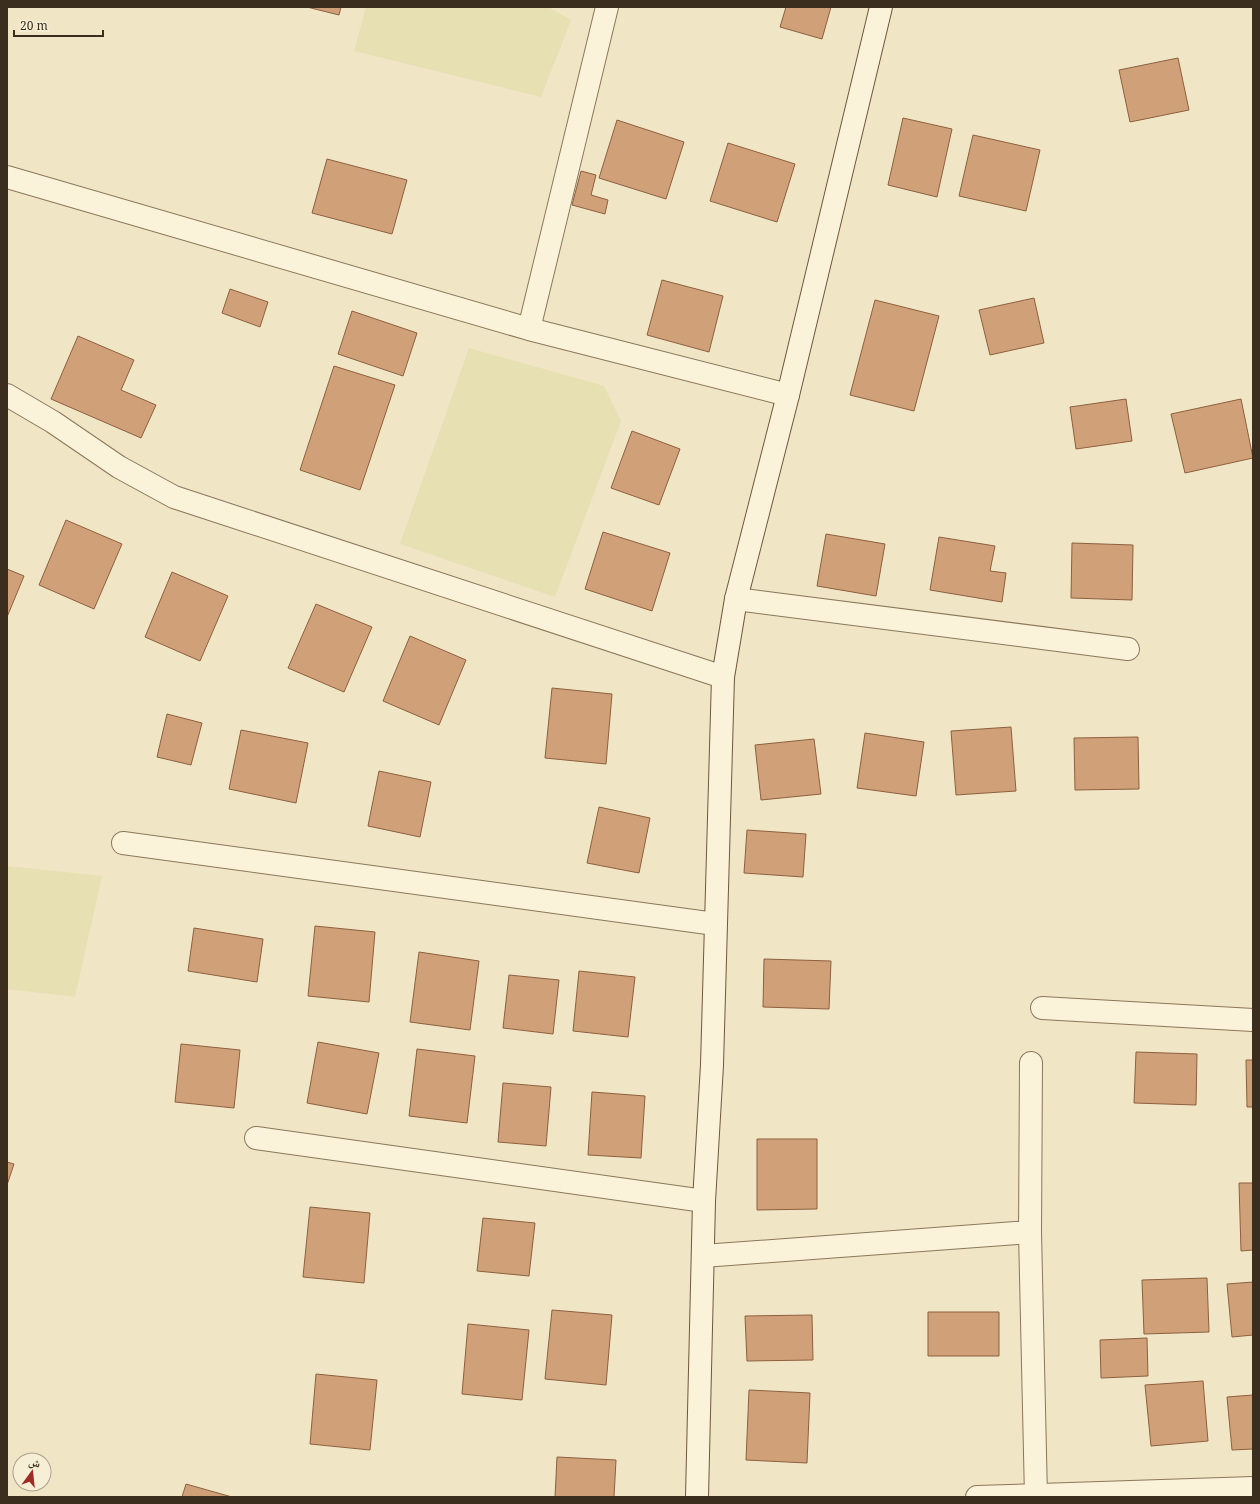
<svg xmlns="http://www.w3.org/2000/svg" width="1260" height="1504" viewBox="0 0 1260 1504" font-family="'Noto Serif','Noto Naskh Arabic',serif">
<rect width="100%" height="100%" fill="#f0e5c5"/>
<path fill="#e6e0b2" d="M366,7H548L571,20L541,97L354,51Z
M469,348L604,386L621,421L555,597L400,544Z
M7,866L102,876L75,997L7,989Z"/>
<path fill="#d0a179" stroke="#8d603e" d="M307,7H341L339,15Z
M786,7H831L822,39L780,27Z
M1178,58L1189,110L1130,122L1119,70Z
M903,118L952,129L937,197L888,185Z
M617,120L684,142L666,199L599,178Z
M973,135L1040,150L1026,211L959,196Z
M728,143L795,164L777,222L710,201Z
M327,159L407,180L392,234L312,213Z
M581,171L596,175L591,195L608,200L605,214L572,205Z
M662,280L723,296L709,352L647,335Z
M230,289L268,302L260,327L222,313Z
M1034,298L1044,343L990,355L979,310Z
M875,300L939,316L914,411L850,395Z
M352,311L417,333L403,376L338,354Z
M78,336L134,360L121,390L156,405L141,438L51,399Z
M334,366L395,385L360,490L300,470Z
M1126,399L1132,441L1076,449L1070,407Z
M1241,399L1253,458L1185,473L1171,414Z
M632,431L680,449L659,505L611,488Z
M66,520L122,544L94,609L39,585Z
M603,532L670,553L652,611L585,589Z
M826,534L885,544L876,596L817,586Z
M939,537L995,546L990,571L1006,573L1002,602L930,590Z
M1072,543L1133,545L1132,600L1071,598Z
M7,569L24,576L7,617Z
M172,572L228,596L200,661L145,637Z
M316,604L372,627L344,692L288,668Z
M410,636L466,660L439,725L383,701Z
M552,688L612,694L606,764L545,758Z
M167,714L202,723L191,765L157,757Z
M1011,727L1016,791L956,795L951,731Z
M241,730L308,743L296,803L229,789Z
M865,733L924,742L916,796L857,788Z
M1138,737L1139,789L1075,790L1074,738Z
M814,739L821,794L761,800L755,745Z
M379,771L431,782L420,837L368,826Z
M599,807L650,818L639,873L587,863Z
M747,830L806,834L803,877L744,873Z
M315,926L375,932L369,1002L308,996Z
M194,928L263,939L257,982L188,971Z
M419,952L479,961L470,1030L410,1022Z
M764,959L831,961L829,1009L763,1007Z
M579,971L635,977L628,1037L573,1031Z
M509,975L559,980L553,1034L503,1028Z
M318,1042L379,1053L367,1114L307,1103Z
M181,1044L240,1050L234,1108L175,1102Z
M417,1049L475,1056L467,1123L409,1116Z
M1136,1052L1197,1054L1196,1105L1134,1103Z
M1246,1060H1253V1107H1247Z
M503,1083L551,1087L546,1146L498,1142Z
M592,1092L645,1096L641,1158L588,1155Z
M757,1139H817V1209L757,1210Z
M7,1162L14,1164L7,1185Z
M1239,1183H1253V1250L1241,1251Z
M310,1207L370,1213L364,1283L303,1277Z
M483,1218L535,1223L529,1276L477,1271Z
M1207,1278L1209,1332L1144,1334L1142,1280Z
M1253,1282V1335L1232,1337L1227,1284Z
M552,1310L612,1315L606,1385L545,1379Z
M928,1312H999V1356H928Z
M812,1315L813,1360L747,1361L745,1316Z
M468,1324L529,1330L522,1400L462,1394Z
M1147,1338L1148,1376L1101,1378L1100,1340Z
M316,1374L377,1380L370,1450L310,1444Z
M1203,1381L1208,1441L1151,1446L1145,1385Z
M749,1390L810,1393L807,1463L746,1460Z
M1253,1395V1449L1232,1450L1227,1397Z
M557,1457L616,1460L614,1497H555Z
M186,1484L232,1497H182Z"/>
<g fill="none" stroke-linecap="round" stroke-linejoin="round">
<g stroke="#8c775a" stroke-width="24">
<path id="street" d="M7,177L529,329L788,395
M529,329L607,7
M7,395L53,422L119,467L174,497L723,677
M736,599L1128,649
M123,843L715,924
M1042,1008L1253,1020
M1031,1063L1030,1232L1036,1497
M256,1138L704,1201
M703,1256L1030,1232
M977,1497L1253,1488"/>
</g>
<g stroke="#6e583d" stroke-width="24">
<path id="secondary" d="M697,1497L704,1201L712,1065L723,677L736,599L788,395L881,7"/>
</g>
<use href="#street" stroke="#faf2d9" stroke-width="22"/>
<use href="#secondary" stroke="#faf2d9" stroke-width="22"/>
</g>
<rect width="1260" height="1504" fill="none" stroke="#3c2e1e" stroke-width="16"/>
<g transform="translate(32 1472) rotate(15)"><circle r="19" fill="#f7efd5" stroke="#aca28c"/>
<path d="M0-3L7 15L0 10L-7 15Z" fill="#9e2b27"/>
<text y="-6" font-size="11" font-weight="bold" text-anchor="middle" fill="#3c2e1e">ش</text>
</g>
<path d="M14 30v6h89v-6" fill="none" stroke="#3c2e1e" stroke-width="2"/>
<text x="20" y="30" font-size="12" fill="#3c2e1e" stroke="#f7efd5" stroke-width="3" paint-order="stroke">20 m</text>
</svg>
